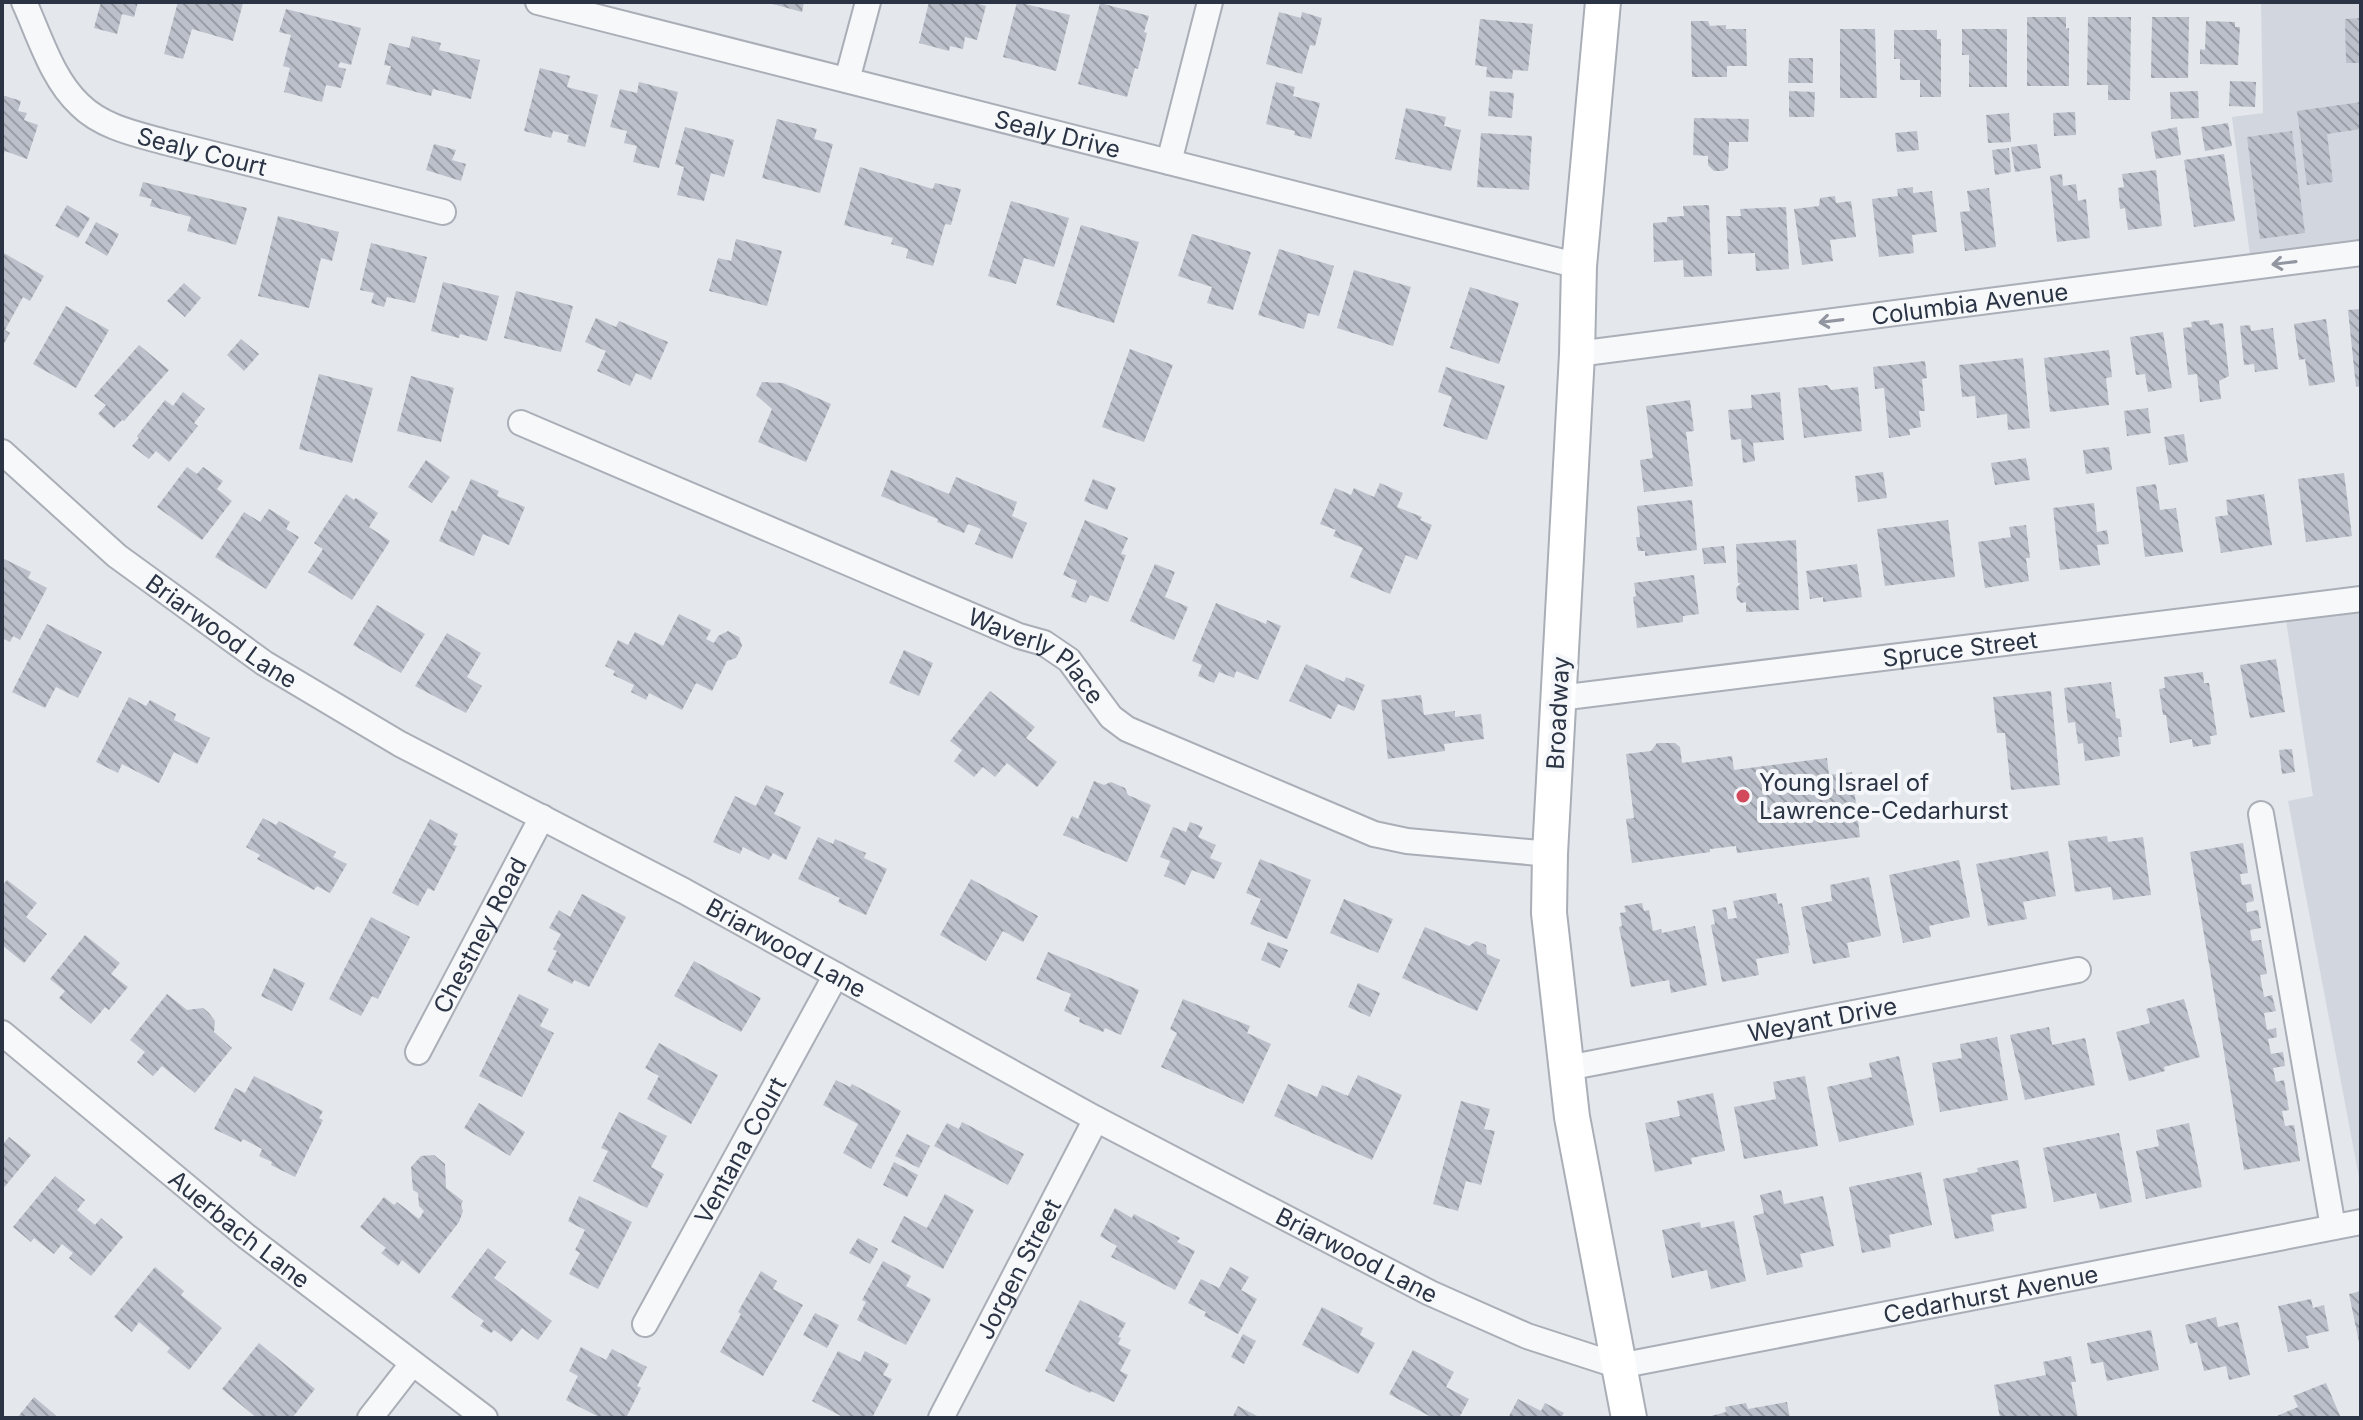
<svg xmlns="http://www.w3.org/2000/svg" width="2363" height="1420" viewBox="0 0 2363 1420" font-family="Inter,sans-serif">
<defs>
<pattern id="building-back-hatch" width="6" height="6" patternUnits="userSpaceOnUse" patternTransform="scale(2)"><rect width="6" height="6" fill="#bbc0ca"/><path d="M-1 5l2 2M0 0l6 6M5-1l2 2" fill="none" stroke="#989da6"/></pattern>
</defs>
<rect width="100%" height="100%" fill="#e4e7ec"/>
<path fill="#d2d6de" d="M2261,2H2361V259L2252,271L2232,117L2263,113Z
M2361,598V1188L2288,801L2313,796L2284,607Z"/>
<path fill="url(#building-back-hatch)" d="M101,2H138L134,17L122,14L117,34L94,28Z
M178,2L243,3L233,41L192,29L183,59L164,54Z
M765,2H804L802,12Z
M929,2H971L986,6L977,40L965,37L963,49L950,46L949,51L919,43Z
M1017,2L1070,15L1056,71L1003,57Z
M1100,3L1149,16L1144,32L1147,33L1138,69L1135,68L1127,97L1078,84Z
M286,9L361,28L351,65L340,62L338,67L346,69L341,88L326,85L322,102L284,92L290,68L283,66L291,35L279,32Z
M1279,12L1301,18L1302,12L1322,18L1315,46L1310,45L1302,74L1266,64Z
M2027,17H2066V29L2069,28V86H2027Z
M2088,17H2131L2130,100H2108V85H2087Z
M2152,17H2189L2188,78H2151Z
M2361,18V63H2346L2345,19Z
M1480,19L1533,24L1528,71L1513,70L1512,79L1486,77L1487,67L1475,65Z
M1691,21H1708L1710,26L1726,25V29H1746L1747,66H1727V77H1692Z
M2206,21L2235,22V27H2240L2238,65L2200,64V49L2205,50Z
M1840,29H1875L1877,98H1840Z
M1962,29H2007V87H1969V55H1962Z
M1894,30H1937V39H1941V97H1920V80H1900V59H1894Z
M412,36L441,43L439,50L480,60L471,99L433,89L431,96L386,84L391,66L384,65L389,43L409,48Z
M1789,58H1813V83H1788Z
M540,68L570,76L567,87L598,95L585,147L567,142L569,135L553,131L551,138L524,131Z
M2230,81L2256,82L2255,107L2229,106Z
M639,82L678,92L659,168L633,162L637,146L624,143L627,131L610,127L620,89L637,93Z
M1276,82L1295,87L1293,96L1320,103L1311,139L1294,135L1295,131L1266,124Z
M1490,91L1514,93L1512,118L1488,116Z
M1789,91L1815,92L1814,117H1789Z
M2198,91L2199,118L2171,119L2170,92Z
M2,95L21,101L18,111L27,113L24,120L38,125L27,159L5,151L2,158Z
M2361,102V129L2327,134L2333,182L2307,185L2297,111Z
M1406,108L1446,117L1444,126L1461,130L1451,171L1395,159Z
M2075,112L2076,135L2054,136L2053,113Z
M2009,113L2011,142L1988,143L1986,115Z
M1694,118L1749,119L1748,142H1729L1728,168L1723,171H1714L1708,165V156L1693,155Z
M777,119L817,129L814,139L833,144L820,193L762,178Z
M2228,123L2232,146L2205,151L2201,127Z
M685,127L734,140L724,177L711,173L704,201L677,195L684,167L675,164Z
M2177,127L2181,155L2156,159L2151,132Z
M1917,131L1919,150L1897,152L1895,133Z
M2292,131L2305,233L2260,239L2247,137Z
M1481,133L1532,136L1529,190L1477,187Z
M434,144L456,150L452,160L466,164L461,181L426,170Z
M2037,144L2041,168L2015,172L2011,147Z
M2009,148L2011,172L1995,175L1992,150Z
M2224,154L2235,221L2194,227L2184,160Z
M860,167L933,189L935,183L961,189L951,225L945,224L933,266L906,258L908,249L891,244L893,238L844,225Z
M2156,170L2162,226L2128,230L2125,208L2120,209L2118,188L2124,187L2122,174Z
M2062,174L2063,186L2076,184L2078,201L2086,199L2090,238L2057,242L2050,176Z
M143,182L247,208L236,245L187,231L191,217L150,206L152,199L139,196Z
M1913,187V193L1932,191L1937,232L1912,235L1914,253L1879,257L1872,199L1898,196L1897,189Z
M1989,188L1996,247L1965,251L1960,212L1970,211L1967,191Z
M1835,196L1836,203L1851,201L1856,237L1830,240L1833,261L1802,265L1794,209L1819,206L1820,198Z
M1011,201L1069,218L1054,267L1024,258L1016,284L988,276Z
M67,205L90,218L78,238L55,226Z
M1709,205L1712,276L1684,277L1683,260L1654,262L1653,223L1667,222V217L1684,216L1683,206Z
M1786,207L1789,269L1756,271L1755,253L1728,254L1726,216H1741L1740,209Z
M278,216L339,232L332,261L321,258L309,308L258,296Z
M96,222L119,234L107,256L85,243Z
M1081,225L1139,242L1114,323L1056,305Z
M1192,234L1251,252L1233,310L1207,303L1212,287L1178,276Z
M736,239L782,251L767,306L709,291L718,258L731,261Z
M371,243L427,257L415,303L387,297L384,307L371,303L374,293L360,290Z
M1279,249L1334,266L1319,316L1308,313L1304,329L1258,315Z
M2,252L44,276L30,301L23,297L5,330L10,333L2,347Z
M1354,270L1411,287L1393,346L1337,328Z
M443,282L499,296L487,341L460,334L459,338L431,331Z
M184,283L201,298L185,317L167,301Z
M1470,287L1519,303L1499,364L1450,348Z
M516,291L573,306L561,352L504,338Z
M66,306L109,330L76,388L33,364Z
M2361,309V386L2356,387L2348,310Z
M596,318L616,327L619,321L668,342L651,380L636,373L630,386L597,371L606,351L585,342Z
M2326,319L2335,382L2309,386L2305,359L2299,360L2294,324Z
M2209,320L2210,325L2223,323L2229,376L2219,381L2221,399L2200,402L2197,374L2188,375L2183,328L2192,327L2191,322Z
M2250,325L2251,331L2273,328L2278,369L2255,372L2254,364L2244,365L2240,326Z
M2163,332L2172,388L2148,392L2145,374L2136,375L2130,337Z
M241,339L259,354L244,371L227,355Z
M139,345L169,370L124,421L122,420L114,428L98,414L106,405L94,396Z
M1130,349L1173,365L1144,442L1102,427Z
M2109,350L2112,377L2106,378L2109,405L2050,412L2044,358Z
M2023,358L2030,428L2008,430L2007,414L1977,418L1975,396L1962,397L1959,365Z
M1925,361L1927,378L1922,379L1925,411H1919L1921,427L1909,429L1910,435L1889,438L1884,388L1875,389L1873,367Z
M1446,367L1505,386L1487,440L1443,426L1452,397L1438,392Z
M319,374L373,388L352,463L299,449Z
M411,376L454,388L441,442L397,431Z
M762,382L783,383L831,404L806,462L758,442L772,409L756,395Z
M1827,385L1831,390L1858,387L1862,431L1804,438L1798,388Z
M183,392L205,409L194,423L198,426L169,462L156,451L149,459L132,446L139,438L137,436L165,400L173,406Z
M1780,392L1784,440L1753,443L1755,461L1743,463L1741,439L1731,440L1728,410L1752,408L1751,395Z
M1690,400L1694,431L1686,432L1693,486L1644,492L1640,460L1653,458L1646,406Z
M2148,408L2151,433L2127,436L2124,411Z
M2184,434L2188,462L2169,465L2164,437Z
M2109,447L2112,470L2086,474L2083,450Z
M2026,458L2030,480L1995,485L1991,463Z
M426,460L450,477L432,503L408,487Z
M187,467L197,474L203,467L223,481L217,489L232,501L202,540L157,507Z
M891,470L949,494L956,477L1017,502L1012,516L1027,523L1012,559L975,544L981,529L968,524L964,533L937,522L938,519L881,496Z
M1883,472L1887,498L1858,502L1855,476Z
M2344,473L2352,536L2306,542L2298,479Z
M471,479L499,491L497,496L525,507L509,545L483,534L474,556L439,541L452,510L456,512Z
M1093,479L1116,488L1107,510L1084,501Z
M1380,483L1403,493L1397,507L1422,517L1420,520L1432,525L1417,560L1406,555L1390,594L1350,577L1363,548L1333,536L1336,530L1320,524L1335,488L1351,495L1354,488L1374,497Z
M2156,484L2160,510L2176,508L2183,552L2145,557L2136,487Z
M346,494L354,500L356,498L378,513L369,527L390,541L352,600L308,572L323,549L314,543Z
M2264,494L2272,545L2221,553L2215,517L2228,515L2226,500Z
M1692,500L1697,550L1645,556V551H1638L1636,537H1640L1637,506Z
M2094,503L2097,532L2107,530L2109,544L2097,545L2100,565L2060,570L2053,508Z
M269,509L290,522L286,529L299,537L266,589L215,557L244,512L260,522Z
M1085,520L1128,538L1121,554L1126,555L1108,602L1090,595L1086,603L1071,597L1077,581L1063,575Z
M1948,520L1955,577L1885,586L1877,529Z
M2026,525L2030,558H2026L2029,581L1985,588L1978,542L2011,537L2009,527Z
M1796,540L1799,610L1746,612V602L1741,603L1737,599L1736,588L1741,583H1738L1736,544Z
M1724,546L1726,563L1704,564L1702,548Z
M2,558L31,572L28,578L47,588L20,640L13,636L10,642L2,638Z
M1155,564L1175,572L1165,597L1188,607L1174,640L1130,621Z
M1857,564L1862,597L1823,602V597L1810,599L1806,571Z
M1694,575L1699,614L1683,616V622L1637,628L1633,597L1636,596L1634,583Z
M1216,603L1266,624L1267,620L1281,626L1258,680L1236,671L1234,678L1219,672L1214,683L1198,676L1202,665L1192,661Z
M377,605L425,634L401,673L353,645Z
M679,614L711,630L706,639L714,643L718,636L728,631L739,637L742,646L736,658L727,661L712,691L696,683L682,710L649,693L646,700L631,692L634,685L613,675L615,671L605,666L618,640L628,645L635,632L663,646Z
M47,624L102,652L78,698L56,687L45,708L12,692Z
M447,633L481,653L467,677L482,686L466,713L415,686Z
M904,650L933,663L919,696L889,683Z
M2276,659L2285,712L2250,718L2240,665Z
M1306,664L1344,682L1346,677L1365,685L1354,711L1338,704L1331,719L1289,701Z
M2203,672L2204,683H2209L2217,735L2210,736L2211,744L2193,747L2192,739L2170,743L2166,715H2163L2159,689L2165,688L2164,677Z
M2111,682L2116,718L2120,719L2122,737H2118L2120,756L2085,761L2083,743L2078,744L2075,722L2068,723L2064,688Z
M990,691L1035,727L1026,738L1057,762L1037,787L1007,763L995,777L983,767L974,777L954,761L962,750L950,741Z
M2051,691L2060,785L2011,790L2005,733H1997L1993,697Z
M1421,695L1424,715L1455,711V717L1481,714L1484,739L1444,744L1445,751L1388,759L1381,700Z
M129,697L146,706L150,700L176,714L174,720L210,738L197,764L174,752L159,783L122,764L118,773L96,762Z
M1657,743H1675L1680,747L1682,763L1732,756L1734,770L1827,758L1829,775L1852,772L1860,837L1737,853L1736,846L1710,849V852L1632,863L1626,819L1634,818L1626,754L1651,751Z
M2292,749L2295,772L2282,774L2279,750Z
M1094,781L1104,785L1111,782L1125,788L1128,795L1151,805L1127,862L1063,835L1072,816L1078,819Z
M766,785L784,793L774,814L801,827L786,860L773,853L769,860L743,847L740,854L713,842L735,796L756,806Z
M263,818L276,825L279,821L336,852L333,857L347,864L330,893L317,886L314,890L257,859L260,855L246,847Z
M430,819L458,834L453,845L457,846L434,891L428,888L418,906L392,893Z
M1190,822L1203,827L1198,837L1216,845L1210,858L1222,863L1214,879L1192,870L1185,885L1164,876L1170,861L1160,857L1173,827L1186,832Z
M2107,836L2108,842L2143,837L2151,895L2113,900L2111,887L2075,892L2068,841Z
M818,837L833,844L835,839L866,853L864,858L887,869L866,915L838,902L840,898L798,879Z
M2243,843L2248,873L2240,874L2242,885L2251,884L2254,901L2246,903L2247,912L2258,910L2261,928L2250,930L2252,941L2261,940L2267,974L2260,975L2264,997L2272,995L2276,1011L2264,1013L2267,1030L2276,1028L2277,1037L2268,1039L2271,1054L2283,1052L2285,1066L2273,1068L2276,1082L2284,1080L2289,1110L2282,1111L2285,1126L2294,1125L2300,1161L2244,1170L2190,852Z
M2048,851L2056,896L2023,902L2027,919L1988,926L1976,864Z
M1260,859L1311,880L1287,939L1250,924L1261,899L1246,893Z
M1959,860L1970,917L1929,926L1931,937L1903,943L1889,875Z
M1869,877L1881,936L1847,943L1850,957L1813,964L1801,907L1832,901L1830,885Z
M971,879L1038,916L1023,942L1003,931L986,961L940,935Z
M7,880L37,903L26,917L47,934L24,963L2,945V886Z
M1776,893L1778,904L1782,903L1790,945L1788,946L1789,953L1756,959L1759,975L1722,982L1711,925L1715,924L1712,910L1726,907L1728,919L1737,918L1733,901Z
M582,894L626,917L589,987L574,980L572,984L547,971L557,951L553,949L561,934L549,928L559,910L570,917Z
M1344,899L1393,919L1378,953L1330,933Z
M1642,903L1644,911L1649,910L1653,931L1661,929L1662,933L1695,926L1707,985L1671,993L1669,980L1631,987L1619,927L1622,926L1620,913L1626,912L1624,906Z
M371,917L410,937L378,999L372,996L361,1016L329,999Z
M1425,927L1469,946L1476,941L1486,945L1487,954L1500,960L1477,1011L1402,978Z
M85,935L120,963L111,974L128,987L109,1010L105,1007L91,1024L59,998L65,991L50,979Z
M1268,942L1288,950L1280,968L1261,960Z
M1048,952L1139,990L1121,1035L1105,1028L1103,1032L1079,1022L1080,1018L1064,1011L1071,994L1036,979Z
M694,961L761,998L741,1032L674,996Z
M274,968L305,983L292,1011L261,996Z
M1358,983L1380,993L1370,1017L1348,1007Z
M167,994L187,1010L203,1008L209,1013L215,1021L214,1032L232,1048L195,1093L162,1066L153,1076L137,1062L145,1052L130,1040Z
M519,994L549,1009L540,1026L554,1033L522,1097L479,1076Z
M1183,999L1250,1026L1247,1033L1271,1044L1243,1104L1161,1067L1177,1033L1170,1029Z
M2184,999L2200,1057L2164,1067L2165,1071L2129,1081L2116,1032L2150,1023L2146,1009Z
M2049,1027L2052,1045L2085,1038L2095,1085L2025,1100L2010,1035Z
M1997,1037L2008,1100L1940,1112L1932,1063L1962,1058L1960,1044Z
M659,1043L718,1075L691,1124L647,1099L659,1076L645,1068Z
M1899,1056L1914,1125L1839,1142L1827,1087L1872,1077L1869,1063Z
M1358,1075L1402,1095L1372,1160L1274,1116L1288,1084L1317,1097L1322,1085L1348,1096Z
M254,1076L323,1111L319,1118L323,1120L295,1177L271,1165L272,1162L259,1156L262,1149L243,1139L241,1142L214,1129L235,1088L245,1093Z
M1805,1076L1818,1146L1744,1159L1734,1107L1776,1099L1773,1082Z
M836,1080L850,1087L852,1084L901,1111L871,1169L843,1153L858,1124L823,1105Z
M1713,1093L1725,1151L1691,1158L1692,1164L1655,1172L1645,1123L1680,1116L1677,1101Z
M1461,1101L1490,1109L1484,1129L1495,1131L1481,1185L1466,1181L1458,1211L1433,1204Z
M479,1103L525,1132L510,1156L464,1128Z
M619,1112L667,1136L651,1167L664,1174L647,1208L593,1181L608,1151L601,1148Z
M962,1122L1024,1154L1008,1185L934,1146L947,1123L959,1129Z
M2189,1123L2202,1187L2146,1199L2136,1151L2159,1146L2156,1130Z
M2119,1133L2132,1202L2100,1209L2096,1193L2054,1202L2043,1148Z
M907,1134L930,1146L919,1168L895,1156Z
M9,1137L31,1155L2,1190V1143L3,1144Z
M434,1155L445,1164L446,1188L463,1201L461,1205L463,1211L459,1222L419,1274L402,1260L398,1266L381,1253L386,1248L360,1227L384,1197L394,1205L397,1202L419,1219L424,1211L419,1206L418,1193L413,1190L411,1167L421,1156Z
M2018,1160L2027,1208L1991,1215L1994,1231L1955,1239L1943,1179L1978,1172L1977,1168Z
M894,1162L918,1175L907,1197L883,1185Z
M1921,1172L1932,1225L1889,1235L1891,1247L1862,1253L1849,1187Z
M55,1176L85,1200L77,1210L95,1225L101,1218L123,1237L91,1276L69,1258L73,1253L62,1244L54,1254L34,1238L31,1242L13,1227Z
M1781,1190L1784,1204L1823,1196L1834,1246L1800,1254L1803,1267L1767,1275L1753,1216L1764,1213L1760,1195Z
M945,1194L974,1210L943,1269L891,1242L904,1216L927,1228Z
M579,1196L632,1222L598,1289L569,1274L580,1253L575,1250L585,1230L568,1221Z
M1115,1208L1132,1218L1134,1214L1180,1238L1177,1242L1195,1251L1175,1290L1111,1257L1117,1246L1100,1236Z
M1734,1221L1746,1281L1711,1289L1707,1270L1672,1278L1662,1230L1700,1222L1701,1228Z
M858,1238L878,1249L870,1264L849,1253Z
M488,1248L506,1262L494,1278L552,1321L538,1340L522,1328L511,1342L494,1330L491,1333L480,1326L484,1321L451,1297Z
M883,1261L911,1276L906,1286L931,1299L906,1345L857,1320L866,1302L862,1300Z
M155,1267L184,1291L181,1295L222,1328L189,1370L167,1352L170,1348L139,1322L132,1332L114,1317Z
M1230,1267L1249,1277L1241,1290L1257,1299L1238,1334L1204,1316L1206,1312L1188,1303L1201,1279L1219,1288Z
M761,1271L777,1281L773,1289L803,1305L763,1376L720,1352L741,1314L738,1312Z
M2361,1291V1347H2360L2349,1294Z
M2311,1299L2313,1308L2324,1305L2329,1331L2306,1336L2309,1348L2288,1352L2278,1306Z
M1080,1300L1126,1323L1118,1337L1121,1338L1118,1344L1131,1350L1120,1371L1128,1375L1114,1402L1091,1391L1090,1393L1045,1371Z
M1322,1307L1363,1328L1360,1335L1375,1343L1358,1374L1302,1345Z
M815,1313L839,1325L827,1348L803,1335Z
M2216,1317L2218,1327L2238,1322L2250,1375L2229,1380L2226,1366L2204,1371L2197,1342L2190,1344L2185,1325Z
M2151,1330L2159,1370L2107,1381L2103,1362L2091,1364L2087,1343Z
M1243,1334L1256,1341L1244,1364L1231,1357Z
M259,1343L315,1389L292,1418H257L222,1389Z
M581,1347L606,1360L612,1349L647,1367L637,1386L641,1388L626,1418H601L566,1400L578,1376L569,1371Z
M1413,1350L1454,1372L1446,1387L1469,1399L1459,1418H1433L1389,1394Z
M838,1351L860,1362L865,1351L889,1364L883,1375L892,1379L872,1418H845L812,1401Z
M2071,1356L2076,1382H2071L2078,1418H2000L1994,1385L2046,1375L2043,1362Z
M2326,1383L2341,1418H2272L2298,1407L2293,1396Z
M34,1397L59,1418H17Z
M1518,1399L1541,1411L1545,1403L1564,1413L1561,1418H1508Z
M1787,1402L1790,1418H1704L1726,1412L1725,1407L1746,1403L1748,1409Z
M1238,1406L1261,1418H1232Z"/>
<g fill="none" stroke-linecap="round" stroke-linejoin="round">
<g stroke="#a9aeb7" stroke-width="28">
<g id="street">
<path id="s1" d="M24,2C40,37 52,79 80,105C102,127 136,134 165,142L443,212"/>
<path id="s2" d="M538,2L1579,266"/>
<path d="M847,80L868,2"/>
<path d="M1169,162L1210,2"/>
<path id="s3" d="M1577,354L2361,253"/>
<path id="s4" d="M521,423L1019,636L1044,643L1069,660L1111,717L1127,729L1374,834L1407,841L1550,854"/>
<path id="s5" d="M2,452L117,556L264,663L400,744L684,891L1096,1119L1430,1293L1527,1336L1619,1366L2361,1222"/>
<path id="s6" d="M1559,698L2361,599"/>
<path d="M2261,814L2333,1227"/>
<path id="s7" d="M2,1033L246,1236L485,1418"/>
<path id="s8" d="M418,1052L542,817"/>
<path id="s9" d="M1567,1068L2078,970"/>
<path id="s10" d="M645,1324L836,975"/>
<path d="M370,1418L412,1364"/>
<path id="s11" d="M941,1418L1096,1119"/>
</g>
</g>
<g stroke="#a9aeb7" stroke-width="38">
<path id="secondary" d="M1603,2L1579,266L1577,354L1550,854L1549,913L1572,1117L1629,1418"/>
</g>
<use href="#street" stroke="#f7f8fa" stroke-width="24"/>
<use href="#secondary" stroke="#fff" stroke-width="34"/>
</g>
<defs><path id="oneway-shaft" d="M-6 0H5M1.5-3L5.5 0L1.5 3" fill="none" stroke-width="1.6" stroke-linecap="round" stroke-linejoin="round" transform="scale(2)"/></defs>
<g stroke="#9196a0">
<use href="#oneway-shaft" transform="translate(2284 263) rotate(173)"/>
<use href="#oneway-shaft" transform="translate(1831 321) rotate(173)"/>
</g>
<circle fill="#d1495b" stroke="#f4f6f9" stroke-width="3" cx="1743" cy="796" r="8"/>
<g text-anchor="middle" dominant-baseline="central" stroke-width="8" stroke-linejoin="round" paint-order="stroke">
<g font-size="24" fill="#2b3445" stroke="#f4f6f9">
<text stroke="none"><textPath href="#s2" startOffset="536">Sealy Drive</textPath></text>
<text stroke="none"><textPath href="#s1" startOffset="250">Sealy Court</textPath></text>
<text stroke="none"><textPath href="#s3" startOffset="396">Columbia Avenue</textPath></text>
<text stroke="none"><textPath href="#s5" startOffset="284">Briarwood Lane</textPath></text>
<text stroke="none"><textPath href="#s6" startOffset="404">Spruce Street</textPath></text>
<text stroke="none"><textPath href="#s4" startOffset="568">Waverly Place</textPath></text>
<text transform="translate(1558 713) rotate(-87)">Broadway</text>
<text stroke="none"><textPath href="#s8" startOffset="132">Chestney Road</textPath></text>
<text stroke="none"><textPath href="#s5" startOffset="932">Briarwood Lane</textPath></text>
<text stroke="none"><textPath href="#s9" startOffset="260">Weyant Drive</textPath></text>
<text stroke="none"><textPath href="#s10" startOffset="198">Ventana Court</textPath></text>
<text stroke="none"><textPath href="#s7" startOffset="308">Auerbach Lane</textPath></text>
<text stroke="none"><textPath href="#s5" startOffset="1580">Briarwood Lane</textPath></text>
<text stroke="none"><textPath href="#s11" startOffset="168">Jorgen Street</textPath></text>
<text stroke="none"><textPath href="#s5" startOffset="2244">Cedarhurst Avenue</textPath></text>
</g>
<g font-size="24" fill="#2b3445" stroke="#f4f6f9" text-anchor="start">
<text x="1759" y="782">Young Israel of<tspan x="1759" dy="28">Lawrence-Cedarhurst</tspan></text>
</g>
</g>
<rect width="2363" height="1420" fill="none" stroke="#2b3445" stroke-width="8"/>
</svg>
